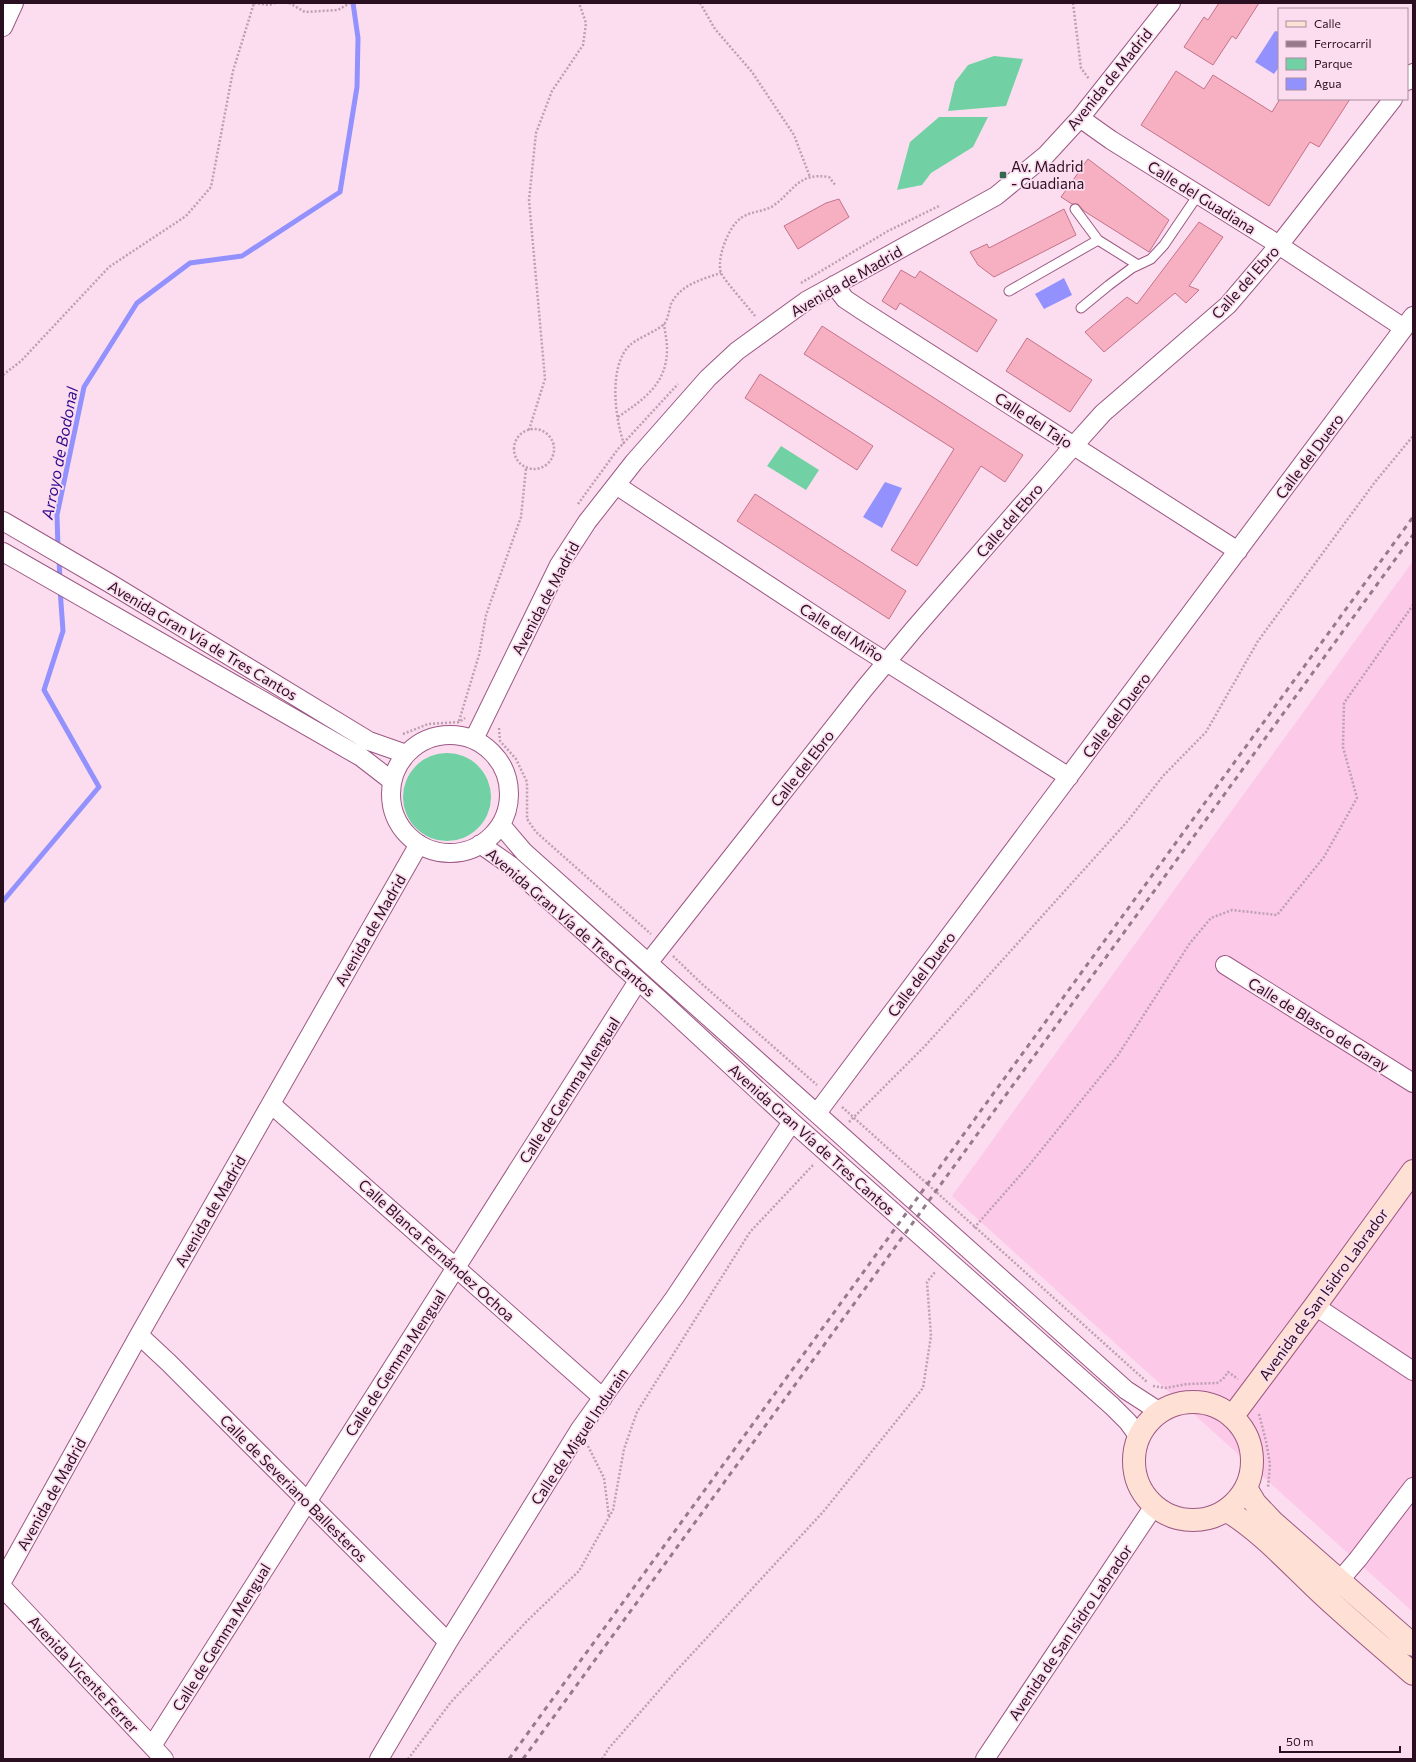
<svg xmlns="http://www.w3.org/2000/svg" width="1416" height="1762" viewBox="0 0 1416 1762" font-family="Commissioner,sans-serif">
<rect width="100%" height="100%" fill="#fcddef"/>
<path fill="#fcc9e8" d="M1413,561V1612L952,1196Z"/>
<path fill="#72d1a4" d="M994,56L1023,59L1006,106L948,111L955,82L968,65Z
M939,117H988L973,147L931,173L922,185L897,190L910,142Z
M781,446L819,470L806,490L767,466Z
M403 797a44 44 0 1 1 88 0a44 44 0 1 1-88 0Z"/>
<path fill="#9291fd" d="M1275,31L1279,32V67L1274,74L1255,62Z
M1064,278L1072,295L1044,309L1035,294Z
M885,482L902,488L882,528L863,517Z"/>
<g fill="none" stroke-linecap="round" stroke-linejoin="round">
<path stroke="#9291fd" stroke-width="5" d="M58,549L57,515L84,387L137,303L190,263L242,256L340,192L357,87L358,38L353,3
M59,559L60,581
M3,901L99,787L44,690L63,631L60,589"/>
</g>
<path fill="#f6b0c2" stroke="#c4728a" d="M1219,3H1259L1236,39L1232,36L1213,65L1184,47L1204,17L1208,20Z
M1176,71L1204,89L1213,75L1272,112L1280,99H1350L1319,147L1310,142L1269,206L1141,125Z
M1088,159L1169,220L1149,252L1084,211L1078,204H1072L1061,197Z
M839,199L849,217L798,249L784,226L826,203Z
M1064,209L1076,235L994,277L978,265L970,252L987,244L989,248Z
M1199,222L1223,237L1189,286L1199,290L1186,303L1175,293L1104,352L1085,332L1127,297L1137,304Z
M901,270L915,278L920,271L997,320L977,352L900,303L896,310L882,301Z
M822,326L1023,455L1005,482L981,466L917,566L891,550L954,449L804,354Z
M1027,338L1092,380L1070,412L1006,371Z
M760,374L873,446L857,470L745,398Z
M755,494L906,591L889,619L737,521Z"/>
<g fill="none" stroke-linecap="round" stroke-linejoin="round">
<g stroke="#9c5884" stroke-width="11">
<path id="lane" d="M1075,209L1098,240L1138,265
M1009,291L1098,240
M1081,308L1109,285L1132,268L1151,259L1164,245L1198,195"/>
</g>
<g stroke="#9c5884" stroke-width="20">
<path id="street" d="M3,27L14,3
M1407,81L1413,73
M1080,118L1111,140L1268,238L1404,328
M834,285L845,299L863,311L1238,551
M616,485L858,644L1069,777
M3,521L111,584L369,741L406,754
M3,552L361,757L392,781
M391 794a59 59 0 1 1 118 0a59 59 0 1 1-118 0Z
M474,739L559,565L587,522L634,462L708,378L737,351L806,301L996,196L1046,155L1080,118L1171,3
M501,825L524,852L1126,1390L1160,1412
M480,844L510,865L662,1002L792,1122L1112,1406L1128,1422L1139,1437
M649,962L864,689L914,629L1069,451L1103,413L1228,305L1279,245L1393,99
M1225,965L1413,1083
M271,1104L603,1398
M817,1113L1413,316
M1315,1306L1413,1371
M139,1335L169,1363L448,1642
M3,1580L139,1335L419,844
M1340,1580L1358,1559L1413,1487
M3,1588L164,1759
M152,1746L638,981
M379,1759L448,1642L580,1429L675,1297L792,1122
M985,1759L1154,1506"/>
</g>
<g stroke="#9c5884" stroke-width="24">
<path id="secondary" d="M1134 1461a59 59 0 1 1 118 0a59 59 0 1 1-118 0Z
M1232,1417L1315,1306L1413,1171
M1246,1488L1255,1503L1273,1522L1413,1645
M1226,1510C1262,1532 1291,1565 1321,1593C1351,1621 1382,1647 1413,1674"/>
</g>
<path stroke="#bd9fb1" stroke-width="2.5" stroke-dasharray="2 2" stroke-linecap="butt" d="M254,3L269,5L275,3
M289,3L305,12L338,10L350,3
M700,3L715,29L752,72L794,135L810,177
M1073,3L1081,68L1089,79
M801,283L888,231L939,206
M755,316C749,308 724,280 721,273C716,258 729,226 741,218C751,211 763,212 773,206C794,191 798,172 829,177L836,186
M3,375L21,361L109,267L186,216L211,187L233,71L254,3
M618,417C644,399 667,384 667,349C667,341 665,332 664,324
M514 449a20 20 0 1 1 40 0a20 20 0 1 1-40 0Z
M529,430L545,379L529,200L536,133L552,91L583,45L586,23L579,3
M624,444C615,418 608,366 630,345C638,338 659,330 664,324C668,320 669,310 671,304C680,285 702,279 721,273
M578,504L618,449L678,384
M459,721L479,655L486,615L521,517L526,468
M499,728L500,741L516,759L527,782V819L536,832L651,934
M403,734L428,724L459,722L465,718
M673,956L702,984L817,1085
M842,1107L1147,1382
M849,1122L925,1046L1126,823L1163,776L1206,732L1258,641L1375,482L1413,436
M974,1228L1030,1164L1118,1055L1190,943L1211,918L1232,910L1277,915L1324,857L1357,798L1343,747L1344,703L1413,605
M1153,1386L1166,1388L1187,1384L1217,1383L1223,1379L1228,1372L1238,1379
M1259,1414L1266,1441L1270,1464L1268,1488
M588,1446L604,1478L609,1517
M408,1759L451,1702L527,1621L579,1571L613,1510L624,1449L637,1412L750,1232L814,1164
M602,1759L609,1748L677,1670L823,1512L923,1388L931,1336L927,1282L935,1272"/>
<use href="#lane" stroke="#fff" stroke-width="9"/>
<use href="#street" stroke="#fff" stroke-width="18"/>
<use href="#secondary" stroke="#fee0d4" stroke-width="22"/>
<path stroke="#96798b" stroke-width="3" stroke-dasharray="5 5" stroke-linecap="butt" d="M509,1759L1413,517
M523,1759L1413,535"/>
</g>
<rect fill="#32694f" stroke="#fcddef" stroke-width="1.5" x="999" y="171" width="8" height="8" rx="2"/>
<g text-anchor="middle" dominant-baseline="central" stroke-width="3.5" stroke-linejoin="round" paint-order="stroke">
<g font-size="15" fill="#2a0f21" stroke="#fcddef">
<text transform="translate(1109 79) rotate(-51)">Avenida de Madrid</text>
<text transform="translate(1202 197) rotate(32)">Calle del Guadiana</text>
<text transform="translate(846 281) rotate(-30)">Avenida de Madrid</text>
<text transform="translate(1245 282) rotate(-48)">Calle del Ebro</text>
<text transform="translate(1034 420) rotate(33)">Calle del Tajo</text>
<text transform="translate(1309 456) rotate(-53)">Calle del Duero</text>
<text transform="translate(1009 520) rotate(-49)">Calle del Ebro</text>
<text transform="translate(545 598) rotate(-62)">Avenida de Madrid</text>
<text transform="translate(842 632) rotate(32)">Calle del Miño</text>
<text transform="translate(203 640) rotate(31)">Avenida Gran Vía de Tres Cantos</text>
<text transform="translate(1116 715) rotate(-53)">Calle del Duero</text>
<text transform="translate(802 768) rotate(-52)">Calle del Ebro</text>
<text transform="translate(571 922) rotate(41)">Avenida Gran Vía de Tres Cantos</text>
<text transform="translate(370 930) rotate(-60)">Avenida de Madrid</text>
<text transform="translate(921 974) rotate(-53)">Calle del Duero</text>
<text transform="translate(1319 1024) rotate(32)">Calle de Blasco de Garay</text>
<text transform="translate(569 1090) rotate(-57)">Calle de Gemma Mengual</text>
<text transform="translate(812 1139) rotate(42)">Avenida Gran Vía de Tres Cantos</text>
<text transform="translate(210 1211) rotate(-60)">Avenida de Madrid</text>
<text transform="translate(437 1250) rotate(42)">Calle Blanca Fernández Ochoa</text>
<text transform="translate(1323 1294) rotate(-54)">Avenida de San Isidro Labrador</text>
<text transform="translate(395 1363) rotate(-57)">Calle de Gemma Mengual</text>
<text transform="translate(579 1436) rotate(-56)">Calle de Miguel Indurain</text>
<text transform="translate(294 1488) rotate(45)">Calle de Severiano Ballesteros</text>
<text transform="translate(51 1494) rotate(-61)">Avenida de Madrid</text>
<text transform="translate(1070 1632) rotate(-56)">Avenida de San Isidro Labrador</text>
<text transform="translate(221 1637) rotate(-58)">Calle de Gemma Mengual</text>
<text transform="translate(84 1674) rotate(47)">Avenida Vicente Ferrer</text>
</g>
<g font-size="15" fill="#2a0f21" stroke="#fcddef" text-anchor="start">
<text x="1011" y="166">Av. Madrid<tspan x="1011" dy="17">- Guadiana</tspan></text>
</g>
<g font-size="16" font-style="italic" fill="#300a8d" stroke="#fcddef">
<text transform="translate(59 453) rotate(-79)">Arroyo de Bodonal</text>
</g>
</g>
<rect width="1416" height="1762" fill="none" stroke="#2a0f21" stroke-width="8"/>
<rect x="1278" y="8" width="130" height="92" fill="#fcddef" stroke="#a88b9d"/>
<rect x="1286" y="21" width="20" height="6" fill="#fee0d4" stroke="#a88b9d"/>
<text x="1314" y="28" font-size="12" fill="#2a0f21">Calle</text>
<rect x="1286" y="41" width="20" height="6" fill="#96798b" stroke="#a88b9d"/>
<text x="1314" y="48" font-size="12" fill="#2a0f21">Ferrocarril</text>
<rect x="1286" y="58" width="20" height="12" fill="#72d1a4" stroke="#a88b9d"/>
<text x="1314" y="68" font-size="12" fill="#2a0f21">Parque</text>
<rect x="1286" y="78" width="20" height="12" fill="#9291fd" stroke="#a88b9d"/>
<text x="1314" y="88" font-size="12" fill="#2a0f21">Agua</text>
<path d="M1280 1746v6h120v-6" fill="none" stroke="#2a0f21" stroke-width="2"/>
<text x="1286" y="1746" font-size="12" fill="#2a0f21" stroke="#fcddef" stroke-width="3" paint-order="stroke">50 m</text>
</svg>
